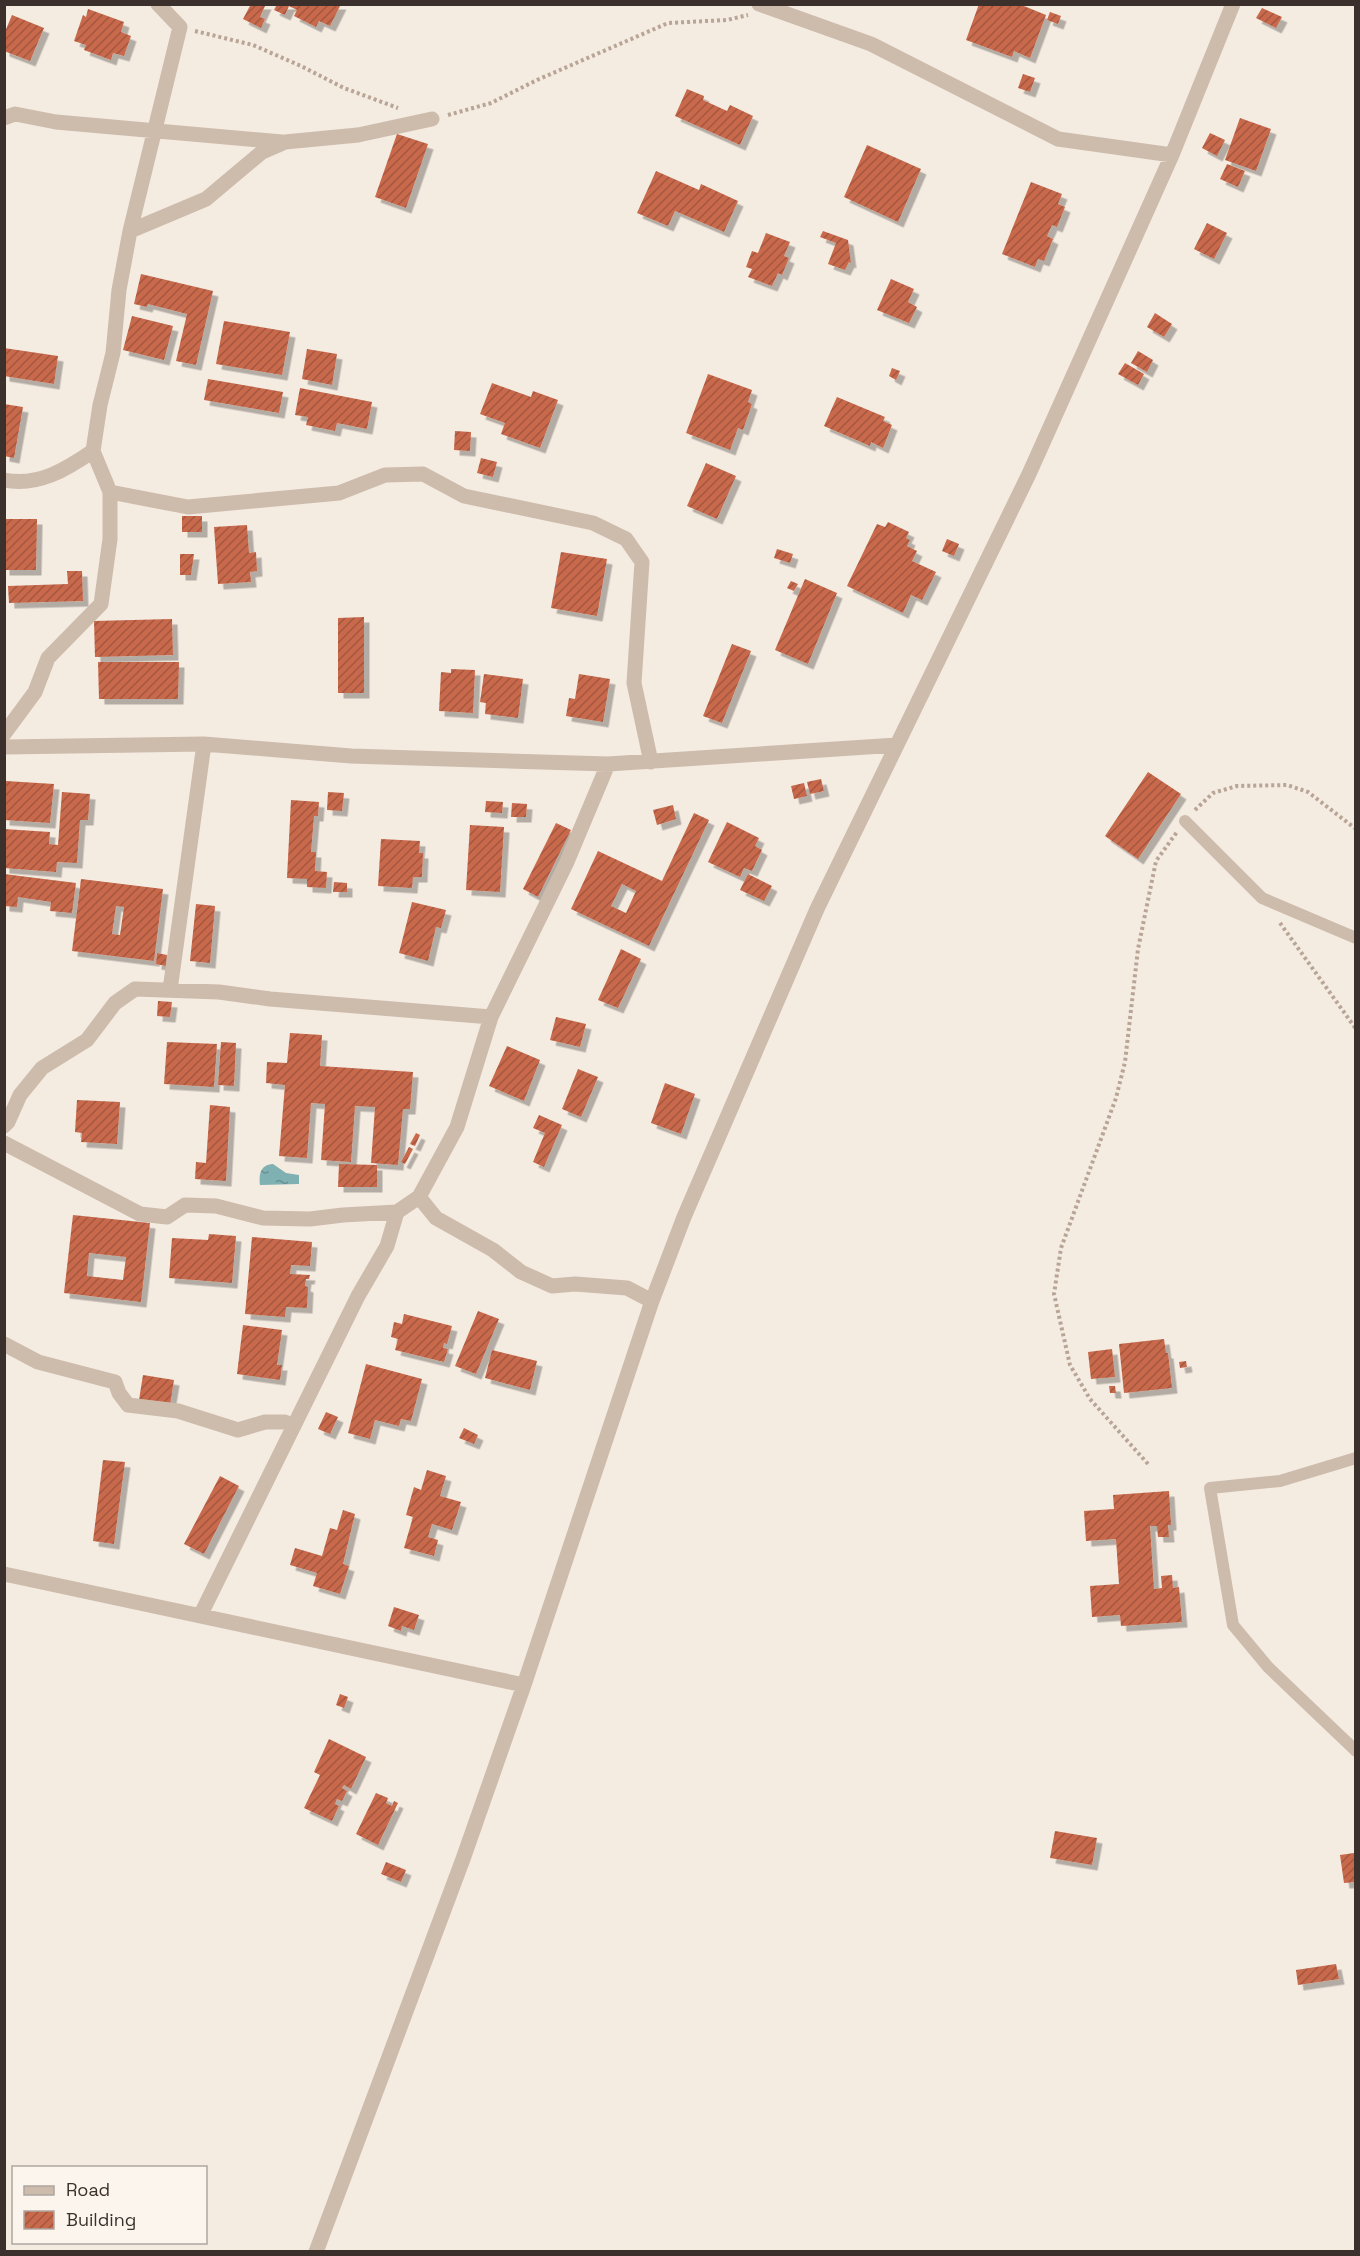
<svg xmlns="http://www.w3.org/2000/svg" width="1360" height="2256" viewBox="0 0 1360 2256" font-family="'Space Grotesk',sans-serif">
<defs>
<pattern id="water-ripples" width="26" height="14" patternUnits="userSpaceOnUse" patternTransform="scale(1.5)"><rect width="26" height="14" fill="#7fb0b2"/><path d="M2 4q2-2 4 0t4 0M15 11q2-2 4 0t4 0" fill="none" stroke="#699091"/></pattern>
<pattern id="building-hatch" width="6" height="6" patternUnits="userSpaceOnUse" patternTransform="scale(1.5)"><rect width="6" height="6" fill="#c8694b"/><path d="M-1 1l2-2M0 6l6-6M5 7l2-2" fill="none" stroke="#a4573f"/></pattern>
<filter id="shadow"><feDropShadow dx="5.5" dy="5.5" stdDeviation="0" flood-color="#0004"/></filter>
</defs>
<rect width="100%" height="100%" fill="#f4ebe1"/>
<path fill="url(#water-ripples)" d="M273,1164L286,1173L299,1175V1184L260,1185C259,1174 260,1165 273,1164Z"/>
<path fill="url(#building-hatch)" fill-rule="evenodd" filter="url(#shadow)" d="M251,4H266L260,17L265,19L261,28L243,19Z
M277,4H341L330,26L319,21L316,27L294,16L297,10L289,6L285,15L274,10Z
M979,4H1019L1046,15L1030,58L1014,51L1012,57L966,40Z
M1262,8L1282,17L1276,28L1256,18Z
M88,9L124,22L121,32L131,36L124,56L113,53L111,60L84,50L86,45L74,41L83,15L86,17Z
M1050,12L1061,16L1058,24L1047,20Z
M12,15L44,28L30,61L4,51V34Z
M1023,74L1035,78L1030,92L1018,88Z
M687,89L704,96L703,100L727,111L730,105L753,116L740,145L675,116Z
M1240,118L1271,129L1256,171L1225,160Z
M1210,133L1225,140L1217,156L1202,148Z
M397,134L428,144L406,208L375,197Z
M867,145L921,169L898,222L844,197Z
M1227,164L1245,171L1238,187L1220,179Z
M656,171L699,190L701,184L738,201L724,232L675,211L668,226L637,213Z
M1031,182L1062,194L1058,204L1065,207L1057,227L1052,225L1047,236L1053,239L1044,261L1038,259L1035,267L1002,254Z
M1207,223L1227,233L1214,259L1194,249Z
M823,231L848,240L851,263L849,262L845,270L828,264L836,243L820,237Z
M766,233L790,242L784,256L789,258L782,275L778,273L772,286L748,277L752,269L746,267L752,251L758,253Z
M141,274L213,291L196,365L176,361L187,314L148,304L147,307L134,304Z
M891,279L914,289L908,302L917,307L909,323L877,310Z
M1155,313L1172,324L1164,337L1147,327Z
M132,316L173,326L164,360L123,350Z
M224,321L290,332L282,375L216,364Z
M4,348L58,356L54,384L4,376Z
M307,349L337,354L332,385L302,379Z
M1138,351L1153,360L1147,372L1131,363Z
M1125,363L1144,374L1138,385L1118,374Z
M892,368L900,371L896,380L889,376Z
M708,374L752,390L748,402L752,404L743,430L738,428L730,450L686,433Z
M208,379L283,392L279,413L204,400Z
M492,383L531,397L533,391L558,400L540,448L501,434L505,423L480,414Z
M300,388L372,402L367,429L337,423L335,431L306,425L308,417L295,415Z
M837,397L885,417L883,421L892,425L883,448L871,442L870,446L824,426Z
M4,404L23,407L14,458L4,456Z
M455,431L471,432L470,451L454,450Z
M481,458L497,462L493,477L477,473Z
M706,463L736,476L717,519L687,506Z
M182,516H202V532H182Z
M4,519H37L36,570H4Z
M888,522L909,532L906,538L910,540L907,546L917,551L912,561L936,572L922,600L911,595L903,613L847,586L877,524L885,527Z
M247,525L249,553L256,552L257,571L250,572L251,582L218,584L214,527Z
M947,539L959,544L954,556L942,551Z
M777,549L793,554L790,563L774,558Z
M561,552L607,559L597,616L551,608Z
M180,554H194L191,575H180Z
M67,571H82L83,601L9,603L8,586L68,584Z
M805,579L837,593L808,664L775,650Z
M791,581L798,584L794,591L787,588Z
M364,617V693H338V618Z
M172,619L173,655L95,657L94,621Z
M732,644L751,651L722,723L703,716Z
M98,662H179L178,699H99Z
M451,669L475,670L473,713L439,711L441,672L451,673Z
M484,674L523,679L518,718L485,714L486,703L480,702Z
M579,674L610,679L603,722L566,716L569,698L575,699Z
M1148,772L1181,794L1138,859L1105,836Z
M821,779L824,791L810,794L807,782Z
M6,781L54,784L50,823L4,820Z
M804,783L807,796L794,799L791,786Z
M62,792L90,794L88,820H80L77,863L57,862L56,872L4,868V829L50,832L49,844L58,845Z
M328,792L344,793L342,811L327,810Z
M291,800L319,802L318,816H314L311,852H316L315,871L327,872L326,888L307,887V879L287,878Z
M486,801L503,802L502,813L485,812Z
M512,803L527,804L526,817H511Z
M673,805L676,819L657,825L653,810Z
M694,813L709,820L649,946L571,909L598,851L662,881ZM622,884L636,891L626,913L611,906Z
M727,822L759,838L755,846L762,850L752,871L744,868L740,877L708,862Z
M556,823L571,830L538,897L523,889Z
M470,825L504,827L500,892L466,890Z
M381,839L420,841L419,853H423L422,877H413L412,888L378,886Z
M4,874L76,883L72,913L50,911L51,902L18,897L17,907L4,906Z
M748,874L772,886L764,901L740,890Z
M81,879L163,889L154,961L72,951ZM116,906L124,907L120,935L112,934Z
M334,882L347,883V892H333Z
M412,902L446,910L441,928L436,927L428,961L399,953Z
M196,904L215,906L210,963L190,961Z
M621,949L641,959L618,1008L598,1000Z
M157,953L167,955L166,966L156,964Z
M158,1001L172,1002L170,1017L157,1016Z
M556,1017L586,1024L580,1047L550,1040Z
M290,1033L322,1035L320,1066L413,1072L410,1109H403L398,1165L371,1163L375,1107L355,1106L351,1162L321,1160L325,1104L311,1103L307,1158L279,1156L285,1085L266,1083L267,1062L287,1063Z
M167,1042L217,1044L214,1087L164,1084Z
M221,1042L236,1043L234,1086L218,1085Z
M507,1046L540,1060L524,1101L489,1086Z
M578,1069L598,1077L581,1117L562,1109Z
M665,1083L695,1094L681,1134L651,1123Z
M77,1100L120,1102L117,1144L81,1142L82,1133L75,1132Z
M210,1105L230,1107L226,1181L195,1179L196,1162L206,1163Z
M539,1115L562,1125L544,1167L533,1162L545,1133L533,1128Z
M416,1133L420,1135L415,1146L410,1144Z
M409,1147L413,1149L405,1164L401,1162Z
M339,1164L377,1165V1187H338Z
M73,1215L150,1223L141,1302L64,1293ZM89,1253L126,1257L123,1280L87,1276Z
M209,1234L236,1236L232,1283L169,1278L172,1238L208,1240Z
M252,1237L312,1242L310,1266L291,1265L290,1274L310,1275L309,1279H306L305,1286L308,1287L307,1308L286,1307L285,1317L245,1314Z
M478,1311L499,1319L476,1374L455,1366Z
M404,1314L452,1326L447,1344L444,1343L443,1348L448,1349L444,1362L395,1350L398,1339L391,1337L394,1322L402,1324Z
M243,1325L282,1330L277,1365H282L280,1380L237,1374Z
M1164,1339L1166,1353H1168L1172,1388L1124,1393L1119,1344Z
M1112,1349L1115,1377L1091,1379L1088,1352Z
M492,1350L537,1361L530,1390L485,1378Z
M1186,1361L1187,1367L1180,1368L1179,1362Z
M366,1364L422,1379L411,1421L401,1419L399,1426L375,1420L370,1439L348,1433Z
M143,1375L174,1380L170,1405L139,1400Z
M1109,1386H1115L1116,1393H1110Z
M326,1412L338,1417L330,1434L318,1429Z
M464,1428L478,1435L474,1444L459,1438Z
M103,1460L125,1462L114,1544L93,1541Z
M427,1470L446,1476L440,1496L461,1502L452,1530L432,1524L428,1537L438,1540L434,1556L404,1548L413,1517L406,1515L414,1487L421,1490Z
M220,1476L239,1486L204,1554L184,1544Z
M1169,1491L1171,1525H1168L1169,1537H1158L1157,1526H1150L1154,1589L1162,1588L1161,1576L1172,1575L1173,1588L1179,1587L1182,1622L1121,1626L1120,1615L1092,1617L1090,1586L1119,1584L1116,1539L1086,1541L1084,1511L1114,1509L1113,1495Z
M343,1510L355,1514L343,1564L349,1566L340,1594L313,1586L317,1573L290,1565L295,1548L322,1556L330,1528L337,1530Z
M394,1607L419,1615L414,1630L402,1626L401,1631L388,1626Z
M340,1694L348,1697L344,1708L336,1705Z
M329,1739L366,1757L351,1789L344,1785L342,1788L347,1791L342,1801L337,1799L335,1804L339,1806L332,1821L304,1808L320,1775L314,1772Z
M376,1793L388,1798L386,1803L392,1806L394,1801L398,1803L378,1845L356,1834Z
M1055,1831L1097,1838L1092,1865L1050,1858Z
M1354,1853L1356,1882L1344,1883L1340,1855Z
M386,1862L406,1870L401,1882L381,1874Z
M1336,1964L1339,1979L1298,1985L1296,1970Z"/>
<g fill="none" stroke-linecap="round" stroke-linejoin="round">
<path stroke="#b9a596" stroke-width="4" stroke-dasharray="3 3" stroke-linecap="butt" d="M195,31L253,45L301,66L344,88L398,108
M448,115L491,103L537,80L668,23L727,20L748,15
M1195,810L1213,793L1237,786L1287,785L1308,792L1356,829
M1280,923L1356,1029
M1148,1464L1090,1399L1070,1365L1054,1294L1061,1248L1116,1098L1125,1062L1138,949L1156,861L1177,832"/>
<path stroke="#cdbbac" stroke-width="12" d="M1185,821L1262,898L1356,938
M1356,1458L1280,1481L1210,1488L1233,1625L1268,1667L1356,1751"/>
<path stroke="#cdbbac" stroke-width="15" d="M759,4L871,44L1058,139L1172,155
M4,118L15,114L56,122L282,142
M130,231L206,199L262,152L285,142L358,135L432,119
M4,480C38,487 67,469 93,451
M110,492L188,507L339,493L385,475L423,474L464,496L593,523L626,539L642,562L634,683L651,762
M4,734L35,692L48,658L101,604L110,539V492L93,451L100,405L113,353L119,290L130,231L180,27L158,4
M4,747L204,744L351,756L608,764L897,745
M170,990L204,744
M4,1126L8,1122L20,1095L42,1068L87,1040L115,1003L135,989L219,992L270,999L491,1017
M4,1143L140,1214L167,1217L185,1205L216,1206L263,1218L310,1219L343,1215L397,1212
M419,1197L436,1218L493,1250L521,1272L552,1286L575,1284L627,1288L652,1301
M4,1344L38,1362L115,1382L119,1393L128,1405L178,1411L238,1430L265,1422H285L294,1426
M4,1574L524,1685
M200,1616L358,1296L387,1246L397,1212L419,1197L457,1127L491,1017L566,864L608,764
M316,2252L463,1859L524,1685L652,1301L684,1217L817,909L1029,474L1172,155L1233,4"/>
</g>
<rect width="1360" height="2256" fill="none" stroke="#3b302b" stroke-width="12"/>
<rect x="12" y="2166" width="195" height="78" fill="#fbf5ee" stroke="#aea6a0" stroke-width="1.5"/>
<rect x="24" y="2186" width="30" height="9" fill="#cdbbac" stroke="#aea6a0" stroke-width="1.5"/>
<text x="66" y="2196" font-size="18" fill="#3b302b">Road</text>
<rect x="24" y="2211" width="30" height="18" fill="url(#building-hatch)" stroke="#aea6a0" stroke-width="1.5"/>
<text x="66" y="2226" font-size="18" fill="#3b302b">Building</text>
</svg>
